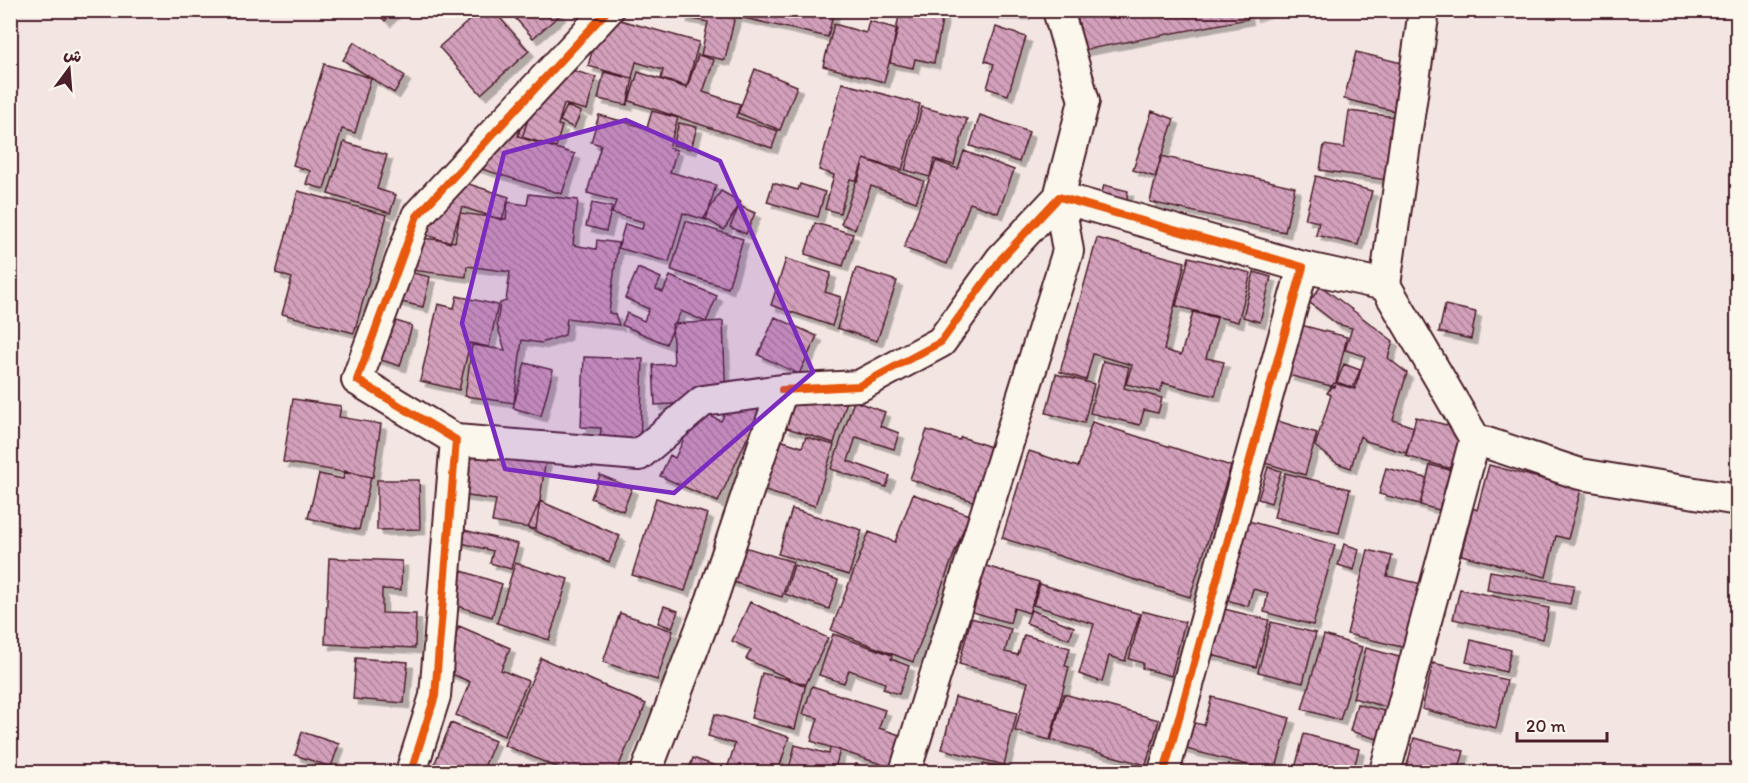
<svg xmlns="http://www.w3.org/2000/svg" width="1748" height="783" viewBox="0 0 1748 783" font-family="Itim,'Playpen Sans Arabic',sans-serif">
<defs>
<pattern id="building-back-hatch" width="6" height="6" patternUnits="userSpaceOnUse" patternTransform="scale(1.5)"><rect width="6" height="6" fill="#d3a0bb"/><path d="M-1 5l2 2M0 0l6 6M5-1l2 2" fill="none" stroke="#ad8298"/></pattern>
<filter id="shadow"><feDropShadow dx="5.5" dy="5.5" stdDeviation="0" flood-color="#0004"/></filter>
</defs>
<rect width="100%" height="100%" fill="#f3e6e2"/>
<filter id="ink" filterUnits="userSpaceOnUse"><feTurbulence type="fractalNoise" baseFrequency=".0167" numOctaves="2"/><feDisplacementMap in="SourceGraphic" scale="12" xChannelSelector="R" yChannelSelector="G"/><feConvolveMatrix kernelMatrix="1 2 1 2 8 2 1 2 1" color-interpolation-filters="sRGB"/></filter>
<g filter="url(#ink)">
<path fill="url(#building-back-hatch)" stroke="#4a1f2b" stroke-width="1.5" filter="url(#shadow)" d="M375,10H396L385,21Z
M481,10H493L529,51L481,94L439,47Z
M508,10H556L560,15L533,38Z
M683,10H834L828,37L735,16L725,60L701,55L708,22L682,17Z
M900,10H944L934,63L915,59L913,68L890,63Z
M992,10H1024V14H992Z
M1076,10H1246L1248,19L1084,50Z
M1251,10H1273L1252,16Z
M602,15L699,42L687,86L661,79L663,70L636,62L632,78L588,66Z
M869,21L898,29L884,82L823,66L834,24L866,33Z
M996,27L1026,37L1008,95L987,88L994,64L985,61Z
M354,42L405,76L394,93L343,60Z
M1356,52L1406,64L1395,111L1344,99Z
M698,55L714,60L703,92L740,104L736,117L778,131L772,148L629,101L638,72L687,88Z
M539,61L596,77L587,110L564,104L558,125L562,126L556,147L518,136Z
M324,64L371,78L355,133L342,129L324,189L306,184L310,171L293,165Z
M755,69L797,86L780,130L738,113Z
M604,72L633,79L627,105L598,99Z
M842,83L920,104L902,170L864,159L858,181L850,179L840,213L825,209L834,175L819,170Z
M567,106L581,112L574,128L560,121Z
M922,107L967,119L954,165L934,159L930,177L905,170Z
M652,111L678,118L669,148L677,150L670,172L716,185L706,220L683,213L669,262L618,248L625,224L642,229L644,222L612,213L616,201L587,193L601,145L591,142L599,115L647,128Z
M1152,111L1174,119L1155,177L1133,170Z
M1349,111L1396,117L1387,180L1320,170L1324,145L1344,148Z
M530,113L522,138L575,154L562,194L466,164Z
M980,115L1029,132L1019,162L970,146Z
M679,123L697,127L691,149L673,145Z
M344,142L387,155L377,189L396,195L390,213L328,194Z
M964,151L1014,170L998,213L970,203L947,264L904,248L936,161L958,169Z
M1161,156L1295,187L1285,232L1150,202Z
M864,159L924,181L916,202L871,186L855,229L841,224Z
M444,176L509,197L502,220L462,207L450,243L424,234Z
M1316,176L1372,191L1358,245L1316,235L1319,222L1305,219Z
M773,183L798,190L800,184L825,192L818,217L767,202Z
M1104,185L1128,191L1126,203L1101,197Z
M298,191L387,215L354,333L282,314L292,278L276,273Z
M721,191L741,202L724,230L704,218Z
M529,194L578,200L573,245L596,249L597,240L618,243L609,313L615,314L619,325L567,318L565,335L541,343L522,340L514,403L465,396L472,345L505,350L497,325L500,303L506,301L510,272L467,266L466,277L403,269L422,238L455,242L460,213L506,219L508,202L527,205Z
M592,203L612,207L606,231L586,226Z
M739,206L755,213L746,234L730,227Z
M686,221L743,239L728,288L671,270Z
M815,223L853,234L843,266L805,254Z
M1097,238L1185,262L1164,350L1181,355L1193,312L1217,318L1206,358L1224,362L1215,396L1163,383L1160,392L1126,384L1132,365L1093,354L1086,380L1060,372Z
M1189,257L1251,273L1238,322L1176,306Z
M786,259L831,273L825,292L841,297L832,326L771,305Z
M638,268L661,278L656,289L663,292L670,276L717,296L706,322L681,311L666,344L622,325L627,313L644,321L649,309L625,298Z
M856,268L897,281L877,341L837,328Z
M396,269L430,277L423,307L388,299Z
M1254,272L1271,277L1260,322L1243,317Z
M1321,286L1393,341L1388,358L1407,373L1393,420L1414,427L1406,453L1366,441L1360,436L1351,468L1337,463L1315,446L1331,395L1327,393L1334,383L1355,389L1365,356L1345,350L1352,328L1337,324L1309,302Z
M457,296L498,305L489,347L470,343L459,390L420,381L438,304L454,308Z
M1445,305L1476,312L1471,339L1439,332Z
M380,316L412,326L400,366L368,356Z
M775,317L817,336L799,374L758,355Z
M723,321L726,401L655,405L653,365L674,364L672,324Z
M1301,325L1347,337L1335,387L1288,375Z
M584,357L643,359L640,444L600,442L601,428L581,427Z
M1103,361L1129,367L1124,388L1162,398L1158,413L1144,410L1140,425L1090,413Z
M525,363L553,370L541,416L513,408Z
M1344,364L1360,370L1353,388L1337,382Z
M1056,374L1094,384L1084,423L1046,413Z
M796,386L847,401L834,443L784,427Z
M732,398L760,410L718,502L660,476L670,455L675,458L697,410L721,421Z
M293,399L341,406L339,417L381,424L373,477L283,462Z
M854,401L885,412L880,426L899,433L894,449L856,437L848,461L890,476L886,487L831,469Z
M1416,417L1462,429L1452,469L1406,456Z
M1268,418L1317,433L1305,475L1255,460Z
M1092,422L1231,466L1190,597L1002,538L1029,451L1078,467Z
M927,430L959,440L961,437L1000,450L981,504L910,479Z
M771,437L802,447L806,437L834,445L815,506L755,488Z
M454,444L546,458L536,529L492,522L496,500L447,493Z
M1430,465L1450,470L1439,510L1420,505Z
M1489,465L1581,489L1568,539L1556,536L1546,577L1461,555L1473,508L1477,510Z
M1268,467L1281,471L1271,503L1258,499Z
M1386,468L1427,478L1420,504L1379,494Z
M345,471L371,477L359,530L308,518L319,474L343,479Z
M1285,473L1350,489L1339,533L1274,517Z
M600,475L632,488L623,511L591,498Z
M377,480H419L420,529L377,530Z
M913,494L969,515L913,662L831,630L869,532L895,542Z
M656,498L708,514L685,591L632,575Z
M540,501L620,536L609,562L528,528Z
M792,509L862,530L849,575L778,554Z
M1245,520L1335,545L1313,625L1264,612L1268,593L1253,589L1248,606L1223,599Z
M453,527L518,544L511,569L490,563L493,551L450,540Z
M735,544L793,562L782,597L723,579Z
M1344,544L1359,549L1354,570L1338,565Z
M1368,550L1392,556L1387,576L1422,584L1406,648L1347,634Z
M329,558L402,561L401,590L382,589V613L416,614L415,648L325,644Z
M515,563L568,579L549,640L497,623Z
M794,565L838,580L829,609L785,594Z
M986,566L1039,582L1029,613L1014,608L1010,623L973,612Z
M462,571L502,584L492,617L451,604Z
M1490,571L1574,585L1570,604L1487,590Z
M1040,584L1140,614L1125,661L1109,656L1102,682L1079,674L1094,624L1033,605Z
M1460,589L1549,608L1543,639L1453,619Z
M750,602L828,638L805,686L746,659L751,650L732,641Z
M664,606L678,611L672,628L658,623Z
M1220,608L1269,620L1256,667L1208,654Z
M1031,610L1074,627L1069,639L1026,623Z
M1142,611L1185,622L1171,676L1142,668L1143,663L1129,659Z
M620,613L673,631L657,680L603,662Z
M971,618L1011,629L1005,652L1018,655L1024,635L1070,648L1065,666L1069,667L1050,740L1015,731L1028,682L959,664Z
M1271,622L1316,633L1303,683L1258,672Z
M459,626L510,648L501,670L528,681L504,736L456,715L470,682L441,669Z
M833,634L892,655L891,659L909,666L899,694L883,689L885,683L849,670L844,683L819,675Z
M1324,635L1362,647L1340,720L1302,709Z
M1471,640L1511,650L1506,672L1466,662Z
M1366,648L1407,659L1394,709L1353,698Z
M356,658L408,662L404,703L353,699Z
M541,658L646,704L616,772H568L504,745Z
M1433,663L1507,680L1496,728L1422,709Z
M762,673L806,684L795,729L751,718Z
M812,686L885,710L879,728L900,735L890,767L811,741L818,718L803,714Z
M1064,694L1159,720L1146,765L1051,740Z
M955,697L1017,713L1004,765L942,749Z
M1212,697L1290,718L1275,772L1182,748L1189,722L1204,725Z
M1357,704L1388,712L1381,740L1350,731Z
M715,714L789,737L778,772H740L727,769L735,744L708,736Z
M451,723L495,741L482,772H439L441,768L434,765Z
M302,732L339,744L331,767L295,755Z
M1304,734L1359,749L1353,772H1294Z
M1414,738L1464,751L1458,772H1418L1406,769Z
M795,745L829,754L830,748L840,750L834,772H788Z
M693,758L733,772H688Z
M984,763L1022,772H981Z
M856,764L885,772H853Z
M301,766L311,772H297Z"/>
<g fill="none" stroke-linecap="round" stroke-linejoin="round">
<g stroke="#4a1f2b" stroke-width="34">
<path id="street" d="M1303,267L1385,285L1475,439L1385,772
M1385,285L1424,10
M782,390L859,386L941,342L1001,259L1059,197L1303,267L1164,772
M1475,439L1580,474L1738,500
M456,440L639,455L703,401L782,390L712,599L646,772
M411,772L435,696L456,440L357,380L417,216L608,10
M905,772L1068,251L1059,197L1084,101L1058,10"/>
</g>
<use href="#street" stroke="#fbf7ec" stroke-width="30"/>
<g stroke="#fbf7ec" stroke-width="11">
<path id="cycleway" d="M782,390L859,386L941,342L1001,259L1059,197L1303,267L1164,772
M411,772L435,696L456,440L357,380L417,216L608,10"/>
</g>
<use href="#cycleway" stroke="#e8590c" stroke-width="8"/>
</g>
</g>
<path fill="#7b2cbf" fill-opacity="0.2" stroke="#7b2cbf" stroke-width="4.5" stroke-linejoin="round" d="M626,120L720,161L813,372L674,493L505,469L462,323L504,153Z"/>
<rect width="1748" height="783" fill="none" stroke="#fbf7ec" stroke-width="36"/>
<rect x="18" y="18" width="1712" height="747" fill="none" stroke="#4a1f2b" stroke-width="2" filter="url(#ink)"/>
<g transform="translate(69 69) rotate(16)" stroke="#fbf7ec" stroke-width="4.5" paint-order="stroke">
<path d="M0-4.5L10 22L0 15L-10 22Z" fill="#4a1f2b"/>
<text y="-9" font-size="16" font-weight="bold" text-anchor="middle" fill="#4a1f2b">ش</text>
</g>
<path d="M1517 732v9h90v-9" fill="none" stroke="#4a1f2b" stroke-width="3"/>
<text x="1526" y="732" font-size="18" fill="#4a1f2b" stroke="#fbf7ec" stroke-width="4.5" paint-order="stroke">20 m</text>
</svg>
